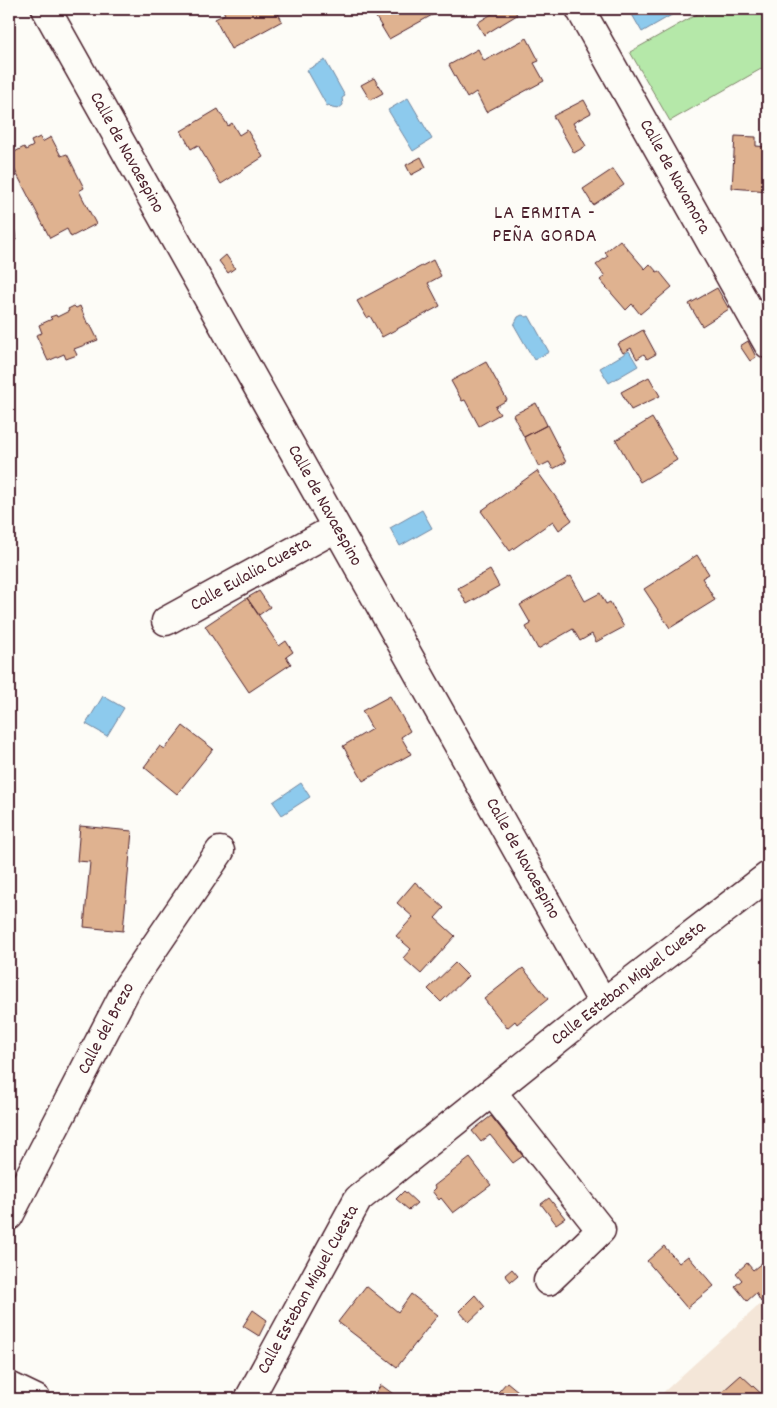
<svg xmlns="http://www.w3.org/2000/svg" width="777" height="1408" viewBox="0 0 777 1408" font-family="Dekko,sans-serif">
<rect width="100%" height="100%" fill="#fdfcf7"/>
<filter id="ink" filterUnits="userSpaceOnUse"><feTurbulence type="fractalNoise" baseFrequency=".02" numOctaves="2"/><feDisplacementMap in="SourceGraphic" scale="10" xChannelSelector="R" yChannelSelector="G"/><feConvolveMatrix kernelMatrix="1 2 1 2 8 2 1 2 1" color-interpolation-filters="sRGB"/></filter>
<g filter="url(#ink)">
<path fill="#f4e6d8" d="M768,1297V1399H656Z"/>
<path fill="#b5e8a9" stroke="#80846a" d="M706,9H768V65L670,121L630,52Z"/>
<path fill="#8dcaed" stroke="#72869f" d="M633,9H682L642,32L630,11Z
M325,60L345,96L342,98L343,105L338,109L332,108L329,105L327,106L307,70Z
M408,98L432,139L413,151L388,110Z
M522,315L527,317L529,316L549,352L534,360L514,325L518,317Z
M629,351L638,366L609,383L600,368Z
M422,510L432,528L400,546L390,528Z
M103,696L124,708L107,736L86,724Z
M301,783L310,797L282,815L273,802Z"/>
<path fill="#dfb290" stroke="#4a1f2b" d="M222,9H276L282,21L231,49L215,19L225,14Z
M371,9H431L434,14L389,39Z
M500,9H514L517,15L484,35L477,23Z
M527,38L539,61L534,63L544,81L486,112L476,92L467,98L449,65L478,49L484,61Z
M374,78L383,93L370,100L361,85Z
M584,100L591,113L573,123L586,146L574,153L553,116Z
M218,109L228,126L232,123L239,135L247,130L263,157L221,184L198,145L191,149L181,131Z
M735,136L756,137V146L768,147V191L732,188Z
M40,137L42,142L51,137L61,156L67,154L84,188L79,191L96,224L71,237L67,229L50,238L9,159V155L24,147L26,150L33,146L31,141Z
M421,157L426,167L411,175L406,165Z
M613,169L624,185L593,205L583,189Z
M9,206H11L16,240L9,241Z
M620,240L645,269L650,264L657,272L659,271L672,287L640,314L632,304L626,310L600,280L605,276L596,265L608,256L605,252Z
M226,255L235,268L228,273L219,261Z
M433,260L441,276L428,283L440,306L382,337L370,316L367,318L357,301Z
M717,288L729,309L702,326L689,304Z
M74,306L76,308L80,306L88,325L90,324L98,340L74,349L77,355L66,359L64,354L48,361L36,335L42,333L39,325L52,319L50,317L56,315L57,317L69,311L68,309Z
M643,330L656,354L647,359L644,354L637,359L631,348L623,353L618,344Z
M748,341L756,357L750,361L740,346Z
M486,362L507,400L495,407L500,414L479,426L465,400L462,401L451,381Z
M649,377L660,396L631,410L621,392Z
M536,403L547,425L524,437L513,415Z
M652,418L677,460L640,482L616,440Z
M547,425L566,462L553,469L549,462L539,467L524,437Z
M537,471L572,520L559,530L553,521L510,551L481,511Z
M697,555L709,574L702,578L715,600L670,628L644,589Z
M490,570L499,586L467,604L458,588Z
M571,576L585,601L600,593L606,604L610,602L624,627L596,642L592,634L580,641L573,629L538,649L526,627L531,624L520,605Z
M259,591L270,607L259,615L247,598Z
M247,598L279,646L286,641L293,652L286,657L291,664L249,692L205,626Z
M390,696L410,731L401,737L411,754L363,781L343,746L372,729L362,711Z
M183,726L213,749L177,794L144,767L160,746L165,749Z
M80,826L132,831L123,931L84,927L90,862L77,861Z
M415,882L444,908L435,918L455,936L421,974L403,958L411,949L396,936L413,917L397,903Z
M455,963L468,976L441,1002L428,989Z
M523,968L548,999L517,1024L515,1021L507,1028L484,999Z
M491,1116L523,1156L513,1163L490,1135L481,1142L472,1131Z
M470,1158L491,1185L453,1213L441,1198L439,1200L432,1191L435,1188L434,1186Z
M404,1191L417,1203L409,1210L396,1199Z
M549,1198L565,1218L556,1224L541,1204Z
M664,1246L679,1263L688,1256L714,1286L687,1308L647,1261Z
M763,1262L768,1269V1295L761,1302L756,1293L747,1301L735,1286L742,1280L736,1273L747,1263L753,1270Z
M512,1269L518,1276L511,1282L505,1275Z
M366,1286L398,1312L411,1294L438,1315L397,1367L338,1322Z
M475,1295L485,1307L469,1322L459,1311Z
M253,1310L267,1320L259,1336L243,1326Z
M741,1375L767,1399H714Z
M507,1382L524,1396L520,1399H492Z
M381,1385L400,1399H371Z"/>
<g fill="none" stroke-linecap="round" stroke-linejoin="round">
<g stroke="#4a1f2b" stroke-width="31">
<path id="minor" d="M46,9L603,1003
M580,9L768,344
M166,621L336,528
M492,1092L601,1230L548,1281
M9,1216L128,986L220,851
M249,1399L358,1199L603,1003L768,876"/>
</g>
<g stroke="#4a1f2b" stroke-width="31">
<path id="highway" d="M9,1386L36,1399"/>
</g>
<use href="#minor" stroke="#fdfcf7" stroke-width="28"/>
<use href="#highway" stroke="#fdfcf7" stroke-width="28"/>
</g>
</g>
<g text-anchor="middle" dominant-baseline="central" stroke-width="4" stroke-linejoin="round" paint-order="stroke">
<g font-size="18" fill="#4a1f2b" stroke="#fdfcf7">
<text transform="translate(126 153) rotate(61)">Calle de Navaespino</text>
<text transform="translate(674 177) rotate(61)">Calle de Navamora</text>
<text transform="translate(324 506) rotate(61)">Calle de Navaespino</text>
<text transform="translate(251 575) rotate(-29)">Calle Eulalia Cuesta</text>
<text transform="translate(522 859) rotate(61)">Calle de Navaespino</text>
<text transform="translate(629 984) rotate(-38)">Calle Esteban Miguel Cuesta</text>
<text transform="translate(107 1029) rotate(-62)">Calle del Brezo</text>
<text transform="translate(309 1290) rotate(-61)">Calle Esteban Miguel Cuesta</text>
</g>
<g font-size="20" letter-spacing="1" fill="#4a1f2b" stroke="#fdfcf7">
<text x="545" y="214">LA ERMITA -<tspan x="545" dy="23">PEÑA GORDA</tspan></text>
</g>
</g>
<rect width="777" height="1408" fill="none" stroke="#fdfcf7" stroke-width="30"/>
<rect x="15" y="15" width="747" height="1378" fill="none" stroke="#4a1f2b" stroke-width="2" filter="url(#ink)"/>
</svg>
